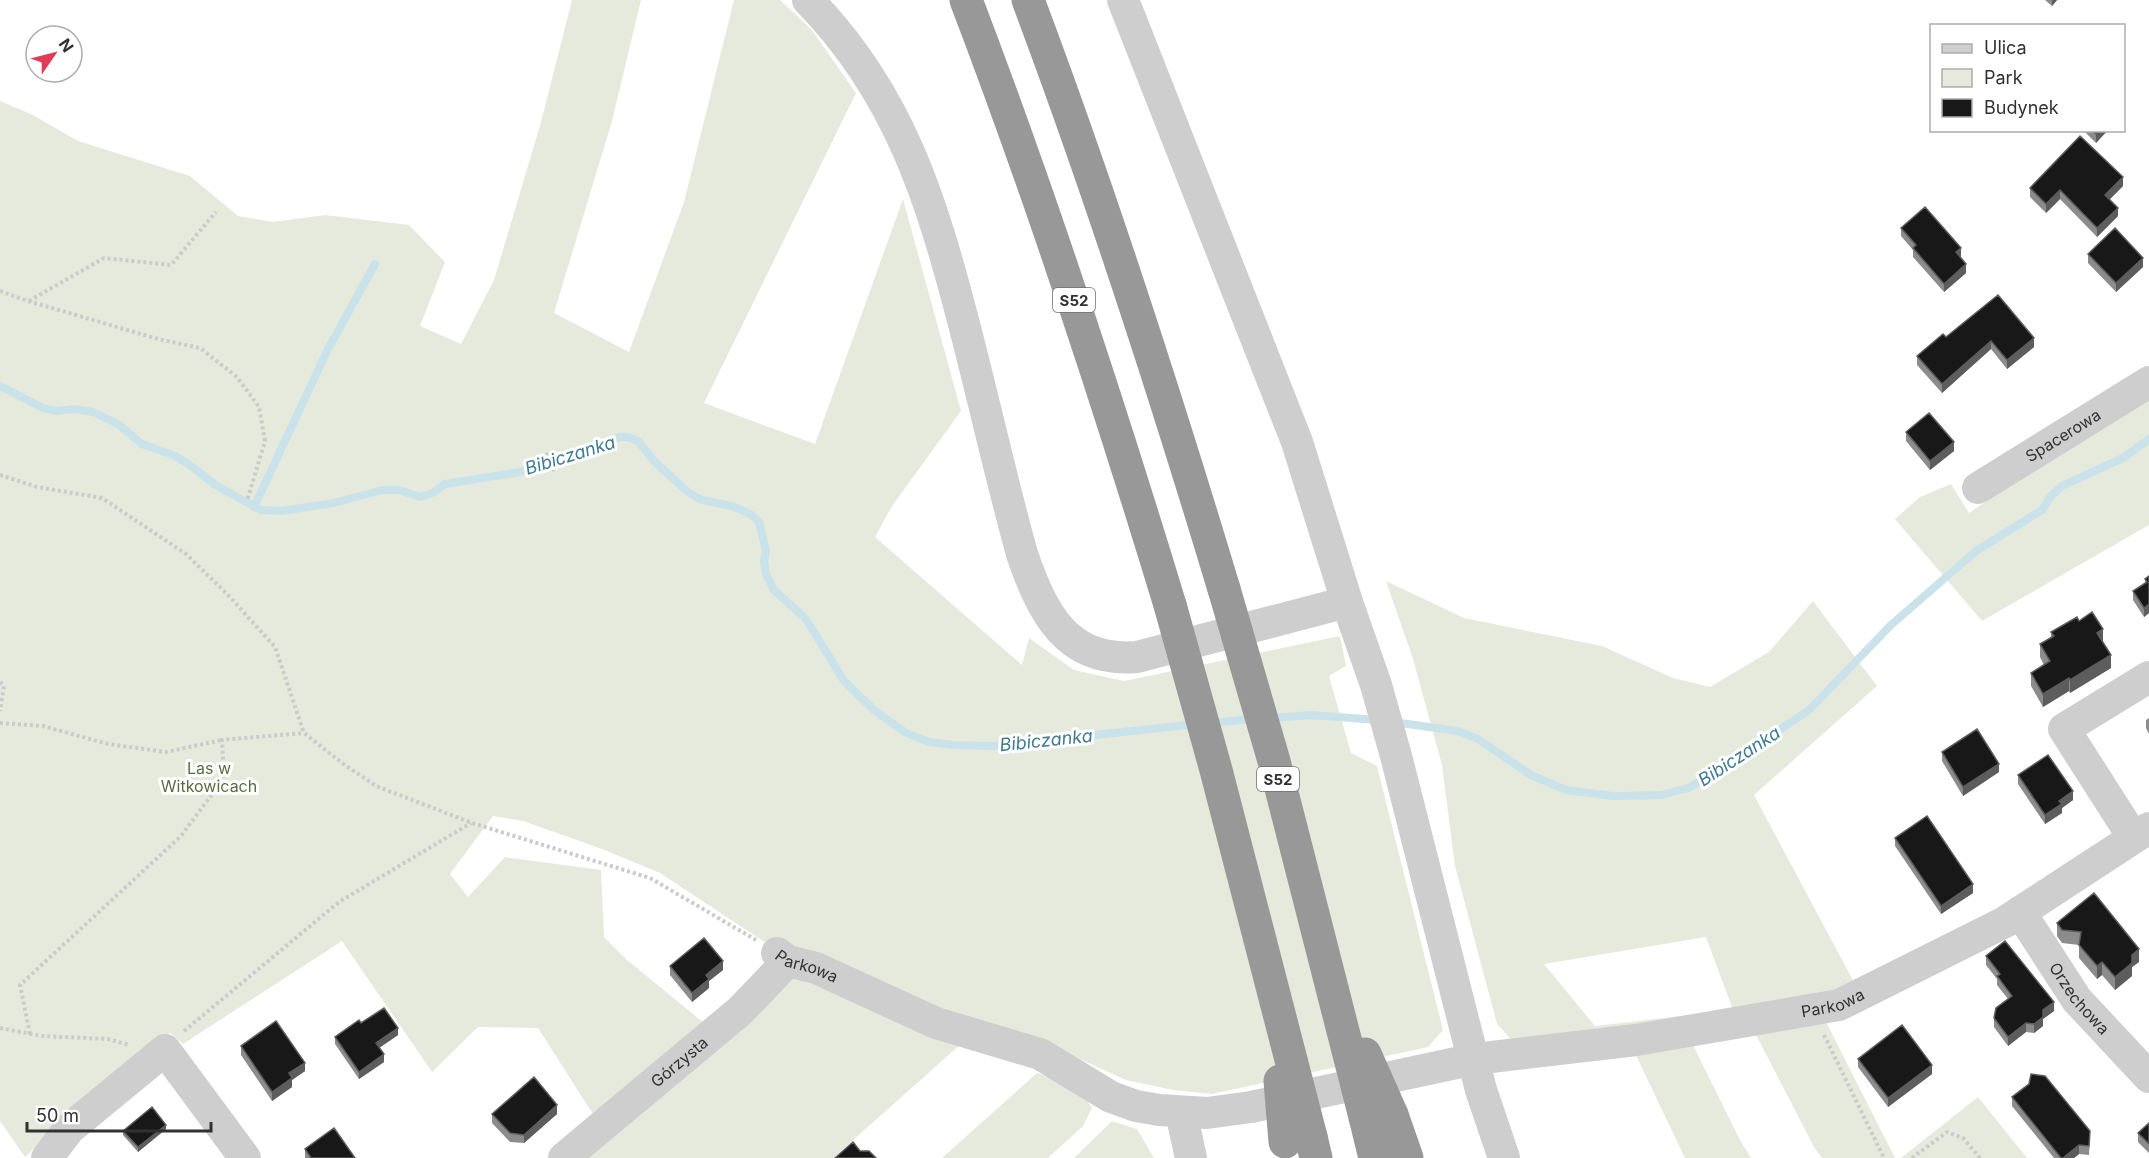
<svg xmlns="http://www.w3.org/2000/svg" width="2149" height="1158" viewBox="0 0 2149 1158" font-family="Inter,sans-serif">
<rect width="100%" height="100%" fill="#fff"/>
<path fill="#e6eadd" fill-rule="evenodd" d="M572,0H641L612,121L554,313L629,352L684,202L734,0H780L811,29L856,93L704,403L815,444L903,199L961,411L892,506L875,537L1022,665L1029,638L1074,670L1124,681L1340,636L1346,666L1329,676L1351,753L1377,766L1443,1030L1428,1047L1212,1094L1173,1090L1126,1080L1064,1052L934,1015L766,943L660,873L602,849L523,821L493,816L450,874L468,897L505,857L601,870L604,937L627,960L709,1027L598,1122L538,1028L478,1027L432,1072L342,941L183,1044L170,1033L91,1094L25,1157L0,1121V101L31,114L78,141L190,176L238,216L273,222L325,215L409,225L445,262L420,326L461,344L494,280L541,122Z
M2149,397V525L1982,621L1895,519L1920,497L1951,484L1969,513L2100,424Z
M1386,581L1464,618L1602,646L1673,678L1710,687L1769,652L1813,601L1877,686L1754,795L1856,986L1832,996L1520,1049L1497,1024L1455,866L1442,765L1413,659ZM1706,937L1733,1010L1595,1026L1544,964Z
M798,974L962,1043L833,1158H577Z
M1825,1020L1895,1158H1822L1814,1147L1755,1033Z
M1690,1039L1740,1140L1751,1158H1685L1631,1045Z
M1037,1073L1079,1087L1092,1108L1083,1126L1048,1158H942Z
M1978,1097L2027,1158H1901Z
M1112,1121L1137,1129L1154,1158H1074Z"/>
<g fill="none" stroke-linecap="round" stroke-linejoin="round">
<path stroke="#cae2ea" stroke-width="8" d="M0,386L43,408L57,411L75,409L93,412L118,424L142,444L173,455L187,463L217,486L261,510L281,511L334,503L382,490H399L420,497L433,493L445,484L520,472L576,455L620,437H628L638,441L655,462L689,493L702,500L732,506L752,515L759,522L766,551L764,562L766,574L774,590L806,619L844,681L874,710L906,733L929,742L954,745L994,746L1196,724
M254,507L328,349L375,264
M1270,718L1311,715L1378,720
M1393,722L1458,731L1478,739L1531,775L1566,790L1613,796L1662,795L1688,788L1714,774L1809,710L1891,625L1976,551L2042,510L2051,496L2062,486L2123,458L2149,439
M1211,723L1252,719"/>
<path stroke="#cbcbcb" stroke-width="4" stroke-dasharray="3 3" stroke-linecap="butt" d="M0,291L28,301L158,339L200,348L237,377L259,407L265,441L247,501
M29,301L104,258L171,265L216,212
M546,453L554,471
M0,475L37,487L102,498L186,554L229,596L275,647L304,733L342,763L376,786L472,823L650,878L756,940
M0,682L4,686L0,711
M0,723L43,726L108,744L166,752L222,740
M0,1028L42,1036L108,1039L129,1045
M184,1031L339,902L471,823
M30,1034L20,985L181,836L224,778L222,740L304,733
M1824,1035L1884,1158
M1912,1158L1947,1132L1963,1138L1980,1158"/>
<g stroke="#cecece" stroke-width="32">
<path d="M808,0C900,94 932,201 964,324C984,401 1001,478 1022,554C1042,612 1066,663 1137,657L1347,602"/>
<path d="M1123,0L1297,442L1347,602L1376,685L1396,756L1481,1090L1504,1158"/>
<path id="s1" d="M1978,488L2149,382"/>
<path d="M2133,837L2064,729L2149,677"/>
<path id="s2" d="M2020,912L2077,1000L2149,1077"/>
<path id="s3" d="M777,953L788,961L816,968L936,1023L1040,1054L1111,1097L1136,1106L1159,1110L1207,1113L1251,1107L1475,1059L1636,1040L1839,1005L2005,922L2149,828"/>
<path d="M1181,1112L1191,1158"/>
<path d="M47,1158L69,1129L165,1050L245,1158"/>
<path id="s4" d="M564,1158L740,1011L788,961"/>
</g>
<path stroke="#989898" stroke-width="33" d="M966,0C1042,199 1108,401 1170,605
M1028,0C1101,194 1164,390 1224,589
M1392,1115L1407,1158
M1366,1121L1375,1158
M1311,1137L1316,1158"/>
<path stroke="#989898" stroke-width="33" d="M1224,589L1274,761L1366,1121
M1170,605L1216,770L1311,1137
M1365,1054L1392,1115
M1280,1081L1285,1142"/>
</g>
<path fill="#8c8c8c" d="M2045,0H2057L2052,6Z
M2083,130H2108L2096,143Z
M2123,186L2110,199L2118,216L2097,237L2060,199L2046,213L2030,197V188Z
M1901,228L1961,257H1960L1966,273L1944,292L1913,257V250L1901,236Z
M2088,254L2143,267L2116,292L2088,263Z
M1998,295L2034,347L2007,369L1991,349L1942,393L1917,365V356L1946,337Z
M1906,432L1954,451L1930,470L1906,441Z
M2149,576V613L2144,617L2133,600V591L2145,583V579Z
M2079,621L2103,642L2111,668L2070,693L2069,691L2043,707L2031,686V673L2044,665L2040,657V644L2051,637V632Z
M2149,718V734L2146,728V720Z
M1942,752L1999,772L1963,796L1942,761Z
M2018,775L2073,800L2062,808V813L2045,824L2018,784Z
M1895,838L1973,893L1941,914L1895,846Z
M2094,893L2139,962L2132,967V976L2115,990L2102,975L2097,979L2079,958V945L2062,943L2057,936V923Z
M1986,956L2054,1011L2043,1019V1026L2034,1033L2026,1032L2008,1046L1994,1027V1018L2008,999L1997,985V979L1986,965Z
M670,966L723,970L709,981V988L692,1002L670,975Z
M361,1023L398,1035L379,1048L384,1062L359,1079L335,1044V1037Z
M241,1046L305,1071L292,1080V1087L272,1101L241,1055Z
M1858,1059L1932,1074L1888,1107L1858,1067Z
M2012,1097L2090,1140L2089,1155L2079,1154L2074,1158H2054L2012,1106Z
M492,1114H557L524,1143L510,1142L492,1123Z
M2149,1123V1153L2138,1142V1133Z
M166,1129L138,1152L123,1135V1131Z
M305,1149L355,1158H305Z"/>
<path fill="#5d5d5d" d="M2052,0H2057L2052,6Z
M2100,130H2108L2096,143V134Z
M2123,177V186L2105,204V195Z
M2060,190V199L2046,213V204Z
M2118,208V216L2097,237V228Z
M1961,248V257L1956,261V252Z
M2143,258V267L2116,292V283Z
M1966,264V273L1944,292V284Z
M2034,338V347L2007,369V360Z
M1991,341V349L1942,393V384Z
M1954,442V451L1930,470V461Z
M2149,604V613L2144,617V608Z
M2103,629V642L2097,633Z
M2111,655V668L2070,693V680Z
M2069,678V691L2043,707V694Z
M1999,764V772L1963,796V787Z
M2073,791V800L2062,808V813L2045,824V815L2059,801Z
M1973,884V893L1941,914V906Z
M2139,949V962L2132,967V976L2115,990V977L2132,955Z
M723,961V970L709,981V988L692,1002V993L706,975Z
M2102,962V975L2097,979V966Z
M2054,1002V1011L2043,1019V1026L2034,1033V1024L2043,1010Z
M2026,1023V1032L2008,1046V1037Z
M398,1028V1035L376,1050V1043Z
M384,1054V1062L359,1079V1072Z
M305,1063V1071L292,1080V1087L272,1101V1092L289,1073Z
M1932,1065V1074L1888,1107V1098Z
M557,1105V1114L524,1143V1135Z
M166,1125V1129L138,1152V1147Z
M2079,1145V1154L2074,1158H2063Z"/>
<path fill="#181818" stroke="#5d5d5d" stroke-width="1.5" d="M2092,130H2100L2096,134Z
M2080,136L2123,177L2105,195L2118,208L2097,228L2060,190L2046,204L2030,188Z
M1925,207L1961,248L1956,252L1966,264L1944,284L1913,248L1916,245L1901,228Z
M2115,228L2143,258L2116,283L2088,254Z
M1998,295L2034,338L2007,360L1991,341L1942,384L1917,356L1943,334L1946,337Z
M1929,413L1954,442L1930,461L1906,432Z
M2149,576V604L2144,608L2133,591L2147,582L2145,579Z
M2092,612L2103,629L2097,633L2111,655L2070,680L2069,678L2043,694L2031,673L2050,661L2040,644L2054,636L2051,632L2077,617L2079,621Z
M1977,729L1999,764L1963,787L1942,752Z
M2048,755L2073,791L2059,801L2062,804L2045,815L2018,775Z
M1927,816L1973,884L1941,906L1895,838Z
M2094,893L2139,949L2132,955V963L2115,977L2102,962L2097,966L2079,945L2081,932L2062,930L2057,923Z
M704,938L723,961L706,975L709,979L692,993L670,966Z
M2005,941L2054,1002L2043,1010V1017L2034,1024L2026,1023L2008,1037L1994,1018L1996,1008L2012,996L1997,976L2000,974L1986,956Z
M384,1008L398,1028L376,1043L384,1054L359,1072L335,1037L359,1020L361,1023Z
M276,1021L305,1063L289,1073L292,1078L272,1092L241,1046Z
M1902,1025L1932,1065L1888,1098L1858,1059Z
M2031,1074L2045,1076L2090,1131L2089,1146L2079,1145L2063,1158H2061L2012,1097L2029,1084Z
M534,1077L557,1105L524,1135L510,1133L492,1114Z
M152,1107L166,1125L138,1147L123,1131Z
M2149,1123V1144L2138,1133Z
M334,1128L355,1158H311L305,1149Z
M853,1142L860,1151H869L876,1158H835Z"/>
<g text-anchor="middle" dominant-baseline="central" stroke-width="6" stroke-linejoin="round" paint-order="stroke">
<g fill="#fff" stroke="#6f6f6f" stroke-width="1.5">
<rect x="1053" y="288" width="42" height="24" rx="4.5"/>
<rect x="1257" y="767" width="42" height="24" rx="4.5"/>
</g>
<g font-size="15" font-weight="bold" fill="#313131">
<text x="1074" y="300">S52</text>
<text x="1278" y="779">S52</text>
</g>
<g font-size="16" fill="#313131" stroke="#fff">
<text stroke="none"><textPath href="#s1" startOffset="100">Spacerowa</textPath></text>
<text stroke="none"><textPath href="#s3" startOffset="33">Parkowa</textPath></text>
<text stroke="none"><textPath href="#s2" startOffset="105">Orzechowa</textPath></text>
<text stroke="none"><textPath href="#s3" startOffset="1100">Parkowa</textPath></text>
<text stroke="none"><textPath href="#s4" startOffset="150">Górzysta</textPath></text>
</g>
<g font-size="16" fill="#596d3f" stroke="#fff">
<text x="209" y="768">Las w<tspan x="209" dy="18">Witkowicach</tspan></text>
</g>
<g font-size="18" font-style="italic" fill="#407b92" stroke="#fff">
<text transform="translate(570 455) rotate(-17)">Bibiczanka</text>
<text transform="translate(1046 740) rotate(-6)">Bibiczanka</text>
<text transform="translate(1739 756) rotate(-33)">Bibiczanka</text>
</g>
</g>
<rect x="1930" y="24" width="195" height="108" fill="#ffffff" stroke="#adadad" stroke-width="1.5"/>
<rect x="1942" y="44" width="30" height="9" fill="#cecece" stroke="#adadad" stroke-width="1.5"/>
<text x="1984" y="54" font-size="18" fill="#313131">Ulica</text>
<rect x="1942" y="69" width="30" height="18" fill="#e6eadd" stroke="#adadad" stroke-width="1.5"/>
<text x="1984" y="84" font-size="18" fill="#313131">Park</text>
<rect x="1942" y="99" width="30" height="18" fill="#181818" stroke="#adadad" stroke-width="1.5"/>
<text x="1984" y="114" font-size="18" fill="#313131">Budynek</text>
<g transform="translate(54 54) rotate(55)"><circle r="28" fill="#ffffff" stroke="#adadad" stroke-width="1.5"/>
<path d="M0-4.5L10 22L0 15L-10 22Z" fill="#e13b59"/>
<text y="-9" font-size="16" font-weight="bold" text-anchor="middle" fill="#313131">N</text>
</g>
<path d="M27 1122v9h184v-9" fill="none" stroke="#313131" stroke-width="3"/>
<text x="36" y="1122" font-size="18" fill="#313131" stroke="#ffffff" stroke-width="4.5" paint-order="stroke">50 m</text>
</svg>
